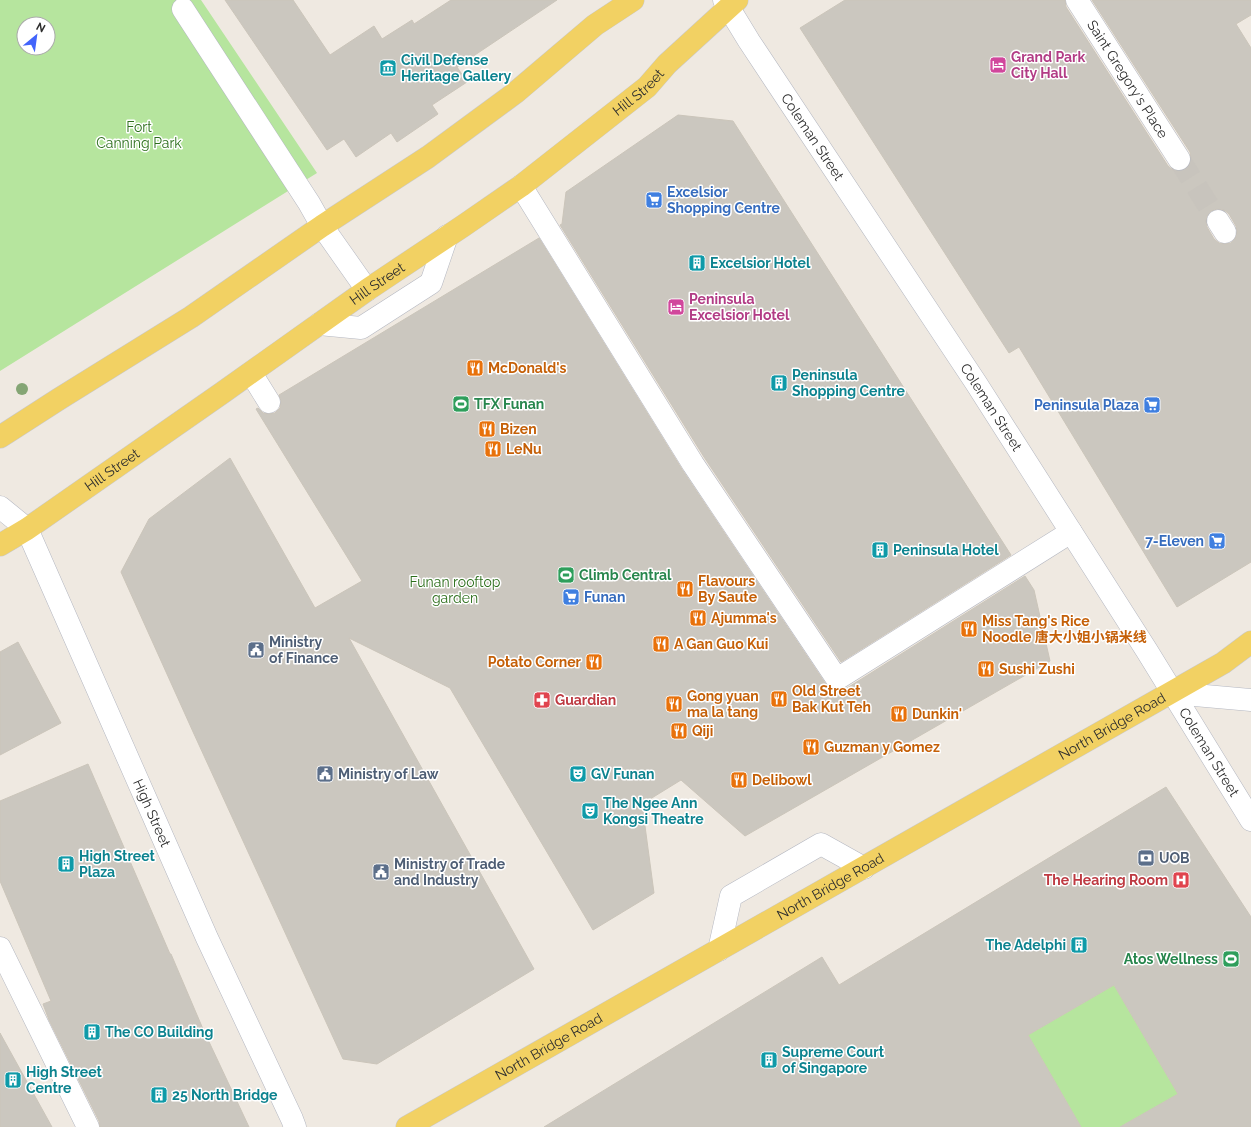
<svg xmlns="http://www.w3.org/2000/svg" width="1251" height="1127" viewBox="0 0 1251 1127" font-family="Raleway,'Noto Sans SC',sans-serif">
<rect width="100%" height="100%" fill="#efe9e1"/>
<path fill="#b6e59e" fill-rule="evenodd" d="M0,0H201L317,173L0,371ZM24,24H48V48H24Z
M1114,985L1178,1094L1120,1127H1081L1028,1035Z"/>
<path fill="#cbc7bf" stroke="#cbc5ba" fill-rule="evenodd" d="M225,0H293L330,55L374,26L382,39L412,20L414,24L451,0H557L457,67L467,82L432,105L438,114L397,142L391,133L356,157L344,139L327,150Z
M845,0H1065L1066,7L1168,166L1173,170L1179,171L1185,170L1190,165L1191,159L1190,152L1092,0H1251V15L1236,24L1251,48V562L1177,607L1019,347L1009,353L800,28ZM1217,209L1224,210L1229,214L1236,226L1237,231L1236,237L1231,243L1225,244L1219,243L1214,239L1207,227L1206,222L1207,216L1211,211Z
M678,115L733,121L1011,555L841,662L704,457L560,225L562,224L566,192Z
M539,238L683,471L827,686L831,690L837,691L844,690L1025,576L1034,590L1050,661L745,836L681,780L642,804L654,893L593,930L450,688L349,638L534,969L377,1064L343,1059L194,734L121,572L149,519L230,458L315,608L362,581L256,409L258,408L263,413L269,414L275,413L280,408L281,401L279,395Z
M18,642L61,723L0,755V652Z
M88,764L170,954H171L203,1029L249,1127H100L99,1121L49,1020L43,1004L51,1001L0,881V801Z
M1166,787L1251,917V1127H1120L1178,1094L1114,985L1028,1035L1081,1127H544L822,957L839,985Z
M0,1033L52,1127H0Z"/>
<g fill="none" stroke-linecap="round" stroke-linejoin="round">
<path stroke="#c8c4bd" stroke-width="22" stroke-dasharray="22 11" stroke-linecap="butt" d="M1179,159L1218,221"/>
<g stroke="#b4b7c1" stroke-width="23">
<g id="minor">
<path id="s1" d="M724,0L749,41L976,383L1147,651L1251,820"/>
<path id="s2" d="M1077,0L1179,159"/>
<path d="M183,9L309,203L322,226L367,290"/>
<path d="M521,186L693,464L837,679L1071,532"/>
<path d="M1218,221L1225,232"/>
<path d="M319,324L361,328L431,283L447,236"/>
<path d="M251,373L269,402"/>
<path id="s3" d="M0,507L27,529L207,938L292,1119L295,1127"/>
<path d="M1172,693L1251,700"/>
<path d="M0,948L88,1127"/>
<path d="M719,950L731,896L821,844L864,868"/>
</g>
</g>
<g stroke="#c9c9c9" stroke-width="23">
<g id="major">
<path d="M0,437L59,399L191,317L322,226L428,157L515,93L595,25L633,0"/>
<path id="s4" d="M0,545L27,529L222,393L367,290L463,226L521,186L647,87L667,64L737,0"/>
<path id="s5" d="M407,1127L1223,663L1251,642"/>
</g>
</g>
<use href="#minor" stroke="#fff" stroke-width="22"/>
<use href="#major" stroke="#f2d163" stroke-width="22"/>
</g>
<circle fill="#84a574" cx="22" cy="389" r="6"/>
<defs>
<g id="hotel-square" transform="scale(0.9)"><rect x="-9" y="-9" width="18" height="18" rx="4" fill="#d1479c" stroke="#fff"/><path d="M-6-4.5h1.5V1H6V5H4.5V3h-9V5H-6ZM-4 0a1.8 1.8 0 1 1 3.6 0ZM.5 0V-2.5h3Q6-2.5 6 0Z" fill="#fff"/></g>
<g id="museum-square" transform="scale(0.9)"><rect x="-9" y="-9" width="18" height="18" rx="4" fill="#0f9aa8" stroke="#fff"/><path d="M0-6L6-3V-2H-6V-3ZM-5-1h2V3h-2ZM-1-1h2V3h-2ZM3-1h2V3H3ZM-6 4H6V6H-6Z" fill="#fff"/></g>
<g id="supermarket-square" transform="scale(0.9)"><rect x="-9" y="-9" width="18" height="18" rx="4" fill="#3f7fe0" stroke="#fff"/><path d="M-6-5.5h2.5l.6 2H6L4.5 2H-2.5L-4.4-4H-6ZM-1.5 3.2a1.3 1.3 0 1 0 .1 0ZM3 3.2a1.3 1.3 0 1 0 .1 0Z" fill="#fff"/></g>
<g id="building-square" transform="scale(0.9)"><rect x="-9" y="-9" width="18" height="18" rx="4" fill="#0f9aa8" stroke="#fff"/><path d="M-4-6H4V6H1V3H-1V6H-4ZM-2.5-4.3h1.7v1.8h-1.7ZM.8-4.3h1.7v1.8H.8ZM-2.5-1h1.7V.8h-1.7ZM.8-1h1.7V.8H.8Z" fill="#fff"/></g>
<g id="restaurant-square" transform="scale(0.9)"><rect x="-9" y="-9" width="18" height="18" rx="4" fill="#e8710a" stroke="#fff"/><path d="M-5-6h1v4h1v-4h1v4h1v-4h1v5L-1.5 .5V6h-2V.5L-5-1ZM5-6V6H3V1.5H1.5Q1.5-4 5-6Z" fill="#fff"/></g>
<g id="stadium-square" transform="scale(0.9)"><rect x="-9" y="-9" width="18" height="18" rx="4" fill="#2e9e5b" stroke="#fff"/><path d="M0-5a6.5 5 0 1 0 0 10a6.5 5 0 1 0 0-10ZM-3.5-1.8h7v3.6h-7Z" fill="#fff"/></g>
<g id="civic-square" transform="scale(0.9)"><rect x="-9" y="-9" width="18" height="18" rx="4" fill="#5c6f8a" stroke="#fff"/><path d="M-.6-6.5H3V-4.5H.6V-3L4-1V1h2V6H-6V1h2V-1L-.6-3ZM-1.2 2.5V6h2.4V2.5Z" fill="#fff"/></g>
<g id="pharmacy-square" transform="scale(0.9)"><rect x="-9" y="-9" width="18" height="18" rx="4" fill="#e0444e" stroke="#fff"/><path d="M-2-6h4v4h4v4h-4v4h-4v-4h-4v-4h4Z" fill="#fff"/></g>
<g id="theatre-square" transform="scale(0.9)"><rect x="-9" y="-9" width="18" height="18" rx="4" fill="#0f9aa8" stroke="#fff"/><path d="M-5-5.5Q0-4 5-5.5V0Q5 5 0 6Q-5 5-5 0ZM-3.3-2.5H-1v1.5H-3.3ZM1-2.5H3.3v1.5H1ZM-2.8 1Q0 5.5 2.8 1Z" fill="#fff"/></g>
<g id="bank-square" transform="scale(0.9)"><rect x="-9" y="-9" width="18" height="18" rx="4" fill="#5c6f8a" stroke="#fff"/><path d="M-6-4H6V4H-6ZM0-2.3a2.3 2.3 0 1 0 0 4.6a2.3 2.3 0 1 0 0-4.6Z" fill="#fff"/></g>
<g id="hospital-square" transform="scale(0.9)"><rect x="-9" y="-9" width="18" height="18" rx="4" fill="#e0444e" stroke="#fff"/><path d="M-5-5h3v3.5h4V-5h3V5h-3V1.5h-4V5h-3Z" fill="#fff"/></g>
</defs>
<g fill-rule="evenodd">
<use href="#hotel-square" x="998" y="65"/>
<use href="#museum-square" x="388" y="68"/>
<use href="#supermarket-square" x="654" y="200"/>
<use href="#building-square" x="697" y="263"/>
<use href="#hotel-square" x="676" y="307"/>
<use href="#restaurant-square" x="475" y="368"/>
<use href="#building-square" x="779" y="383"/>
<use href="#stadium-square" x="461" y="404"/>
<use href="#supermarket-square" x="1152" y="405"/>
<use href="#restaurant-square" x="487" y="429"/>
<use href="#restaurant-square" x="493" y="449"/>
<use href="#supermarket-square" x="1217" y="541"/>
<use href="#building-square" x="880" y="550"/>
<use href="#stadium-square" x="566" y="575"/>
<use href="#restaurant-square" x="685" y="589"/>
<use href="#supermarket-square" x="571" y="597"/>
<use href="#restaurant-square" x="698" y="618"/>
<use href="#restaurant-square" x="969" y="629"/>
<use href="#restaurant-square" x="661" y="644"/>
<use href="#civic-square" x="256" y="650"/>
<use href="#restaurant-square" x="594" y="662"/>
<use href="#restaurant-square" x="986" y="669"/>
<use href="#restaurant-square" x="779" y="699"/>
<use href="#pharmacy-square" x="542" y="700"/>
<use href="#restaurant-square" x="674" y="704"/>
<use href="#restaurant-square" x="899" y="714"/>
<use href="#restaurant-square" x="679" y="731"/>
<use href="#restaurant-square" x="811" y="747"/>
<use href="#civic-square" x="325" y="774"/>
<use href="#theatre-square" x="578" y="774"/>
<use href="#restaurant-square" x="739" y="780"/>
<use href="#theatre-square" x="590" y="811"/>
<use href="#bank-square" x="1146" y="858"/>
<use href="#building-square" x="66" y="864"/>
<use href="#civic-square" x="381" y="872"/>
<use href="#hospital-square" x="1181" y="880"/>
<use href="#building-square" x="1079" y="945"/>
<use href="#stadium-square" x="1231" y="959"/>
<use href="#building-square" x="92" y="1032"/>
<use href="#building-square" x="769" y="1060"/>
<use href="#building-square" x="13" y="1080"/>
<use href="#building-square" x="159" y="1095"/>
</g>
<g text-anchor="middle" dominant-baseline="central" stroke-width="3" stroke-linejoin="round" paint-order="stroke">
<g font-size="14" font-weight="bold" fill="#b23c85" stroke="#fff" text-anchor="start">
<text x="1011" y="57">Grand Park<tspan x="1011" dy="16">City Hall</tspan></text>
<text x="689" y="299">Peninsula<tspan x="689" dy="16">Excelsior Hotel</tspan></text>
</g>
<g font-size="14" font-weight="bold" fill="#0d838f" stroke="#fff" text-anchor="start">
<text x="401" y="60">Civil Defense<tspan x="401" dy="16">Heritage Gallery</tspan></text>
<text x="710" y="263">Excelsior Hotel</text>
<text x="792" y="375">Peninsula<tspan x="792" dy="16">Shopping Centre</tspan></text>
<text x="893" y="550">Peninsula Hotel</text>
<text x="591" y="774">GV Funan</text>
<text x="603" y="803">The Ngee Ann<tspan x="603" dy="16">Kongsi Theatre</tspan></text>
<text x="79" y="856">High Street<tspan x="79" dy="16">Plaza</tspan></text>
<text x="1066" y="945" text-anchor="end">The Adelphi</text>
<text x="105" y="1032">The CO Building</text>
<text x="782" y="1052">Supreme Court<tspan x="782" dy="16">of Singapore</tspan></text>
<text x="26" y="1072">High Street<tspan x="26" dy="16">Centre</tspan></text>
<text x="172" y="1095">25 North Bridge</text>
</g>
<g font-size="14" fill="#2e2e2e" stroke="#fff">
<text stroke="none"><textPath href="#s2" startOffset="94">Saint Gregory's Place</textPath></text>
<text stroke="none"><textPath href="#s4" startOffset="783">Hill Street</textPath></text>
<text stroke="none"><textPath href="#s1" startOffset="163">Coleman Street</textPath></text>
<text stroke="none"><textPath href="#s4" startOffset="459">Hill Street</textPath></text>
<text stroke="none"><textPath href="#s1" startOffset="487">Coleman Street</textPath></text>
<text stroke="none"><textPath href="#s4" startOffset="135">Hill Street</textPath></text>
<text stroke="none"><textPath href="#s5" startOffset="811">North Bridge Road</textPath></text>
<text stroke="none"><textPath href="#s1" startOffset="895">Coleman Street</textPath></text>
<text stroke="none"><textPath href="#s3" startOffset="345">High Street</textPath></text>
<text stroke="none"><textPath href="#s5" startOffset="487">North Bridge Road</textPath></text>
<text stroke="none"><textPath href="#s5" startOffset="163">North Bridge Road</textPath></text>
</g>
<g font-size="14" fill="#2c6e1b" stroke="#fff">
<text x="139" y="127">Fort<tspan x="139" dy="16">Canning Park</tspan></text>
<text x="455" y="582">Funan rooftop<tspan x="455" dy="16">garden</tspan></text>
</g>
<g font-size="14" font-weight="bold" fill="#366cbe" stroke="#fff" text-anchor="start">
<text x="667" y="192">Excelsior<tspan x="667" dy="16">Shopping Centre</tspan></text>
<text x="1139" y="405" text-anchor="end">Peninsula Plaza</text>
<text x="1204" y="541" text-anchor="end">7-Eleven</text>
<text x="584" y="597">Funan</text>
</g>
<g font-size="14" font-weight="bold" fill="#c56008" stroke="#fff" text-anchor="start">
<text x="488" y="368">McDonald's</text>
<text x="500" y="429">Bizen</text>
<text x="506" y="449">LeNu</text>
<text x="698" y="581">Flavours<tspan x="698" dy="16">By Saute</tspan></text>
<text x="711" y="618">Ajumma's</text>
<text x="982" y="621">Miss Tang's Rice<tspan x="982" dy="16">Noodle 唐大小姐小锅米线</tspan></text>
<text x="674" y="644">A Gan Guo Kui</text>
<text x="581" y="662" text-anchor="end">Potato Corner</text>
<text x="999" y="669">Sushi Zushi</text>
<text x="792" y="691">Old Street<tspan x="792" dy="16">Bak Kut Teh</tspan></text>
<text x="687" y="696">Gong yuan<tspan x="687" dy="16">ma la tang</tspan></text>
<text x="912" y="714">Dunkin'</text>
<text x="692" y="731">Qiji</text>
<text x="824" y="747">Guzman y Gomez</text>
<text x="752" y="780">Delibowl</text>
</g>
<g font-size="14" font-weight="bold" fill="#27864d" stroke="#fff" text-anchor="start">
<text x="474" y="404">TFX Funan</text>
<text x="579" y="575">Climb Central</text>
<text x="1218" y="959" text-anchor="end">Atos Wellness</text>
</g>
<g font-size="14" font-weight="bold" fill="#4e5e75" stroke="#fff" text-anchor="start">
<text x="269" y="642">Ministry<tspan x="269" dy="16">of Finance</tspan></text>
<text x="338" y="774">Ministry of Law</text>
<text x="1159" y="858">UOB</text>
<text x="394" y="864">Ministry of Trade<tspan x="394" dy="16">and Industry</tspan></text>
</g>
<g font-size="14" font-weight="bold" fill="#be3a42" stroke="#fff" text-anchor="start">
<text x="555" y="700">Guardian</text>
<text x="1168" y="880" text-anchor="end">The Hearing Room</text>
</g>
</g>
<g transform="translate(36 36) rotate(29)"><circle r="19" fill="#ffffff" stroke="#ababab"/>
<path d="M0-3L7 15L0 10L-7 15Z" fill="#4264fb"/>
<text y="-6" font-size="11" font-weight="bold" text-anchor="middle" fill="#2e2e2e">N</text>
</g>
</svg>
